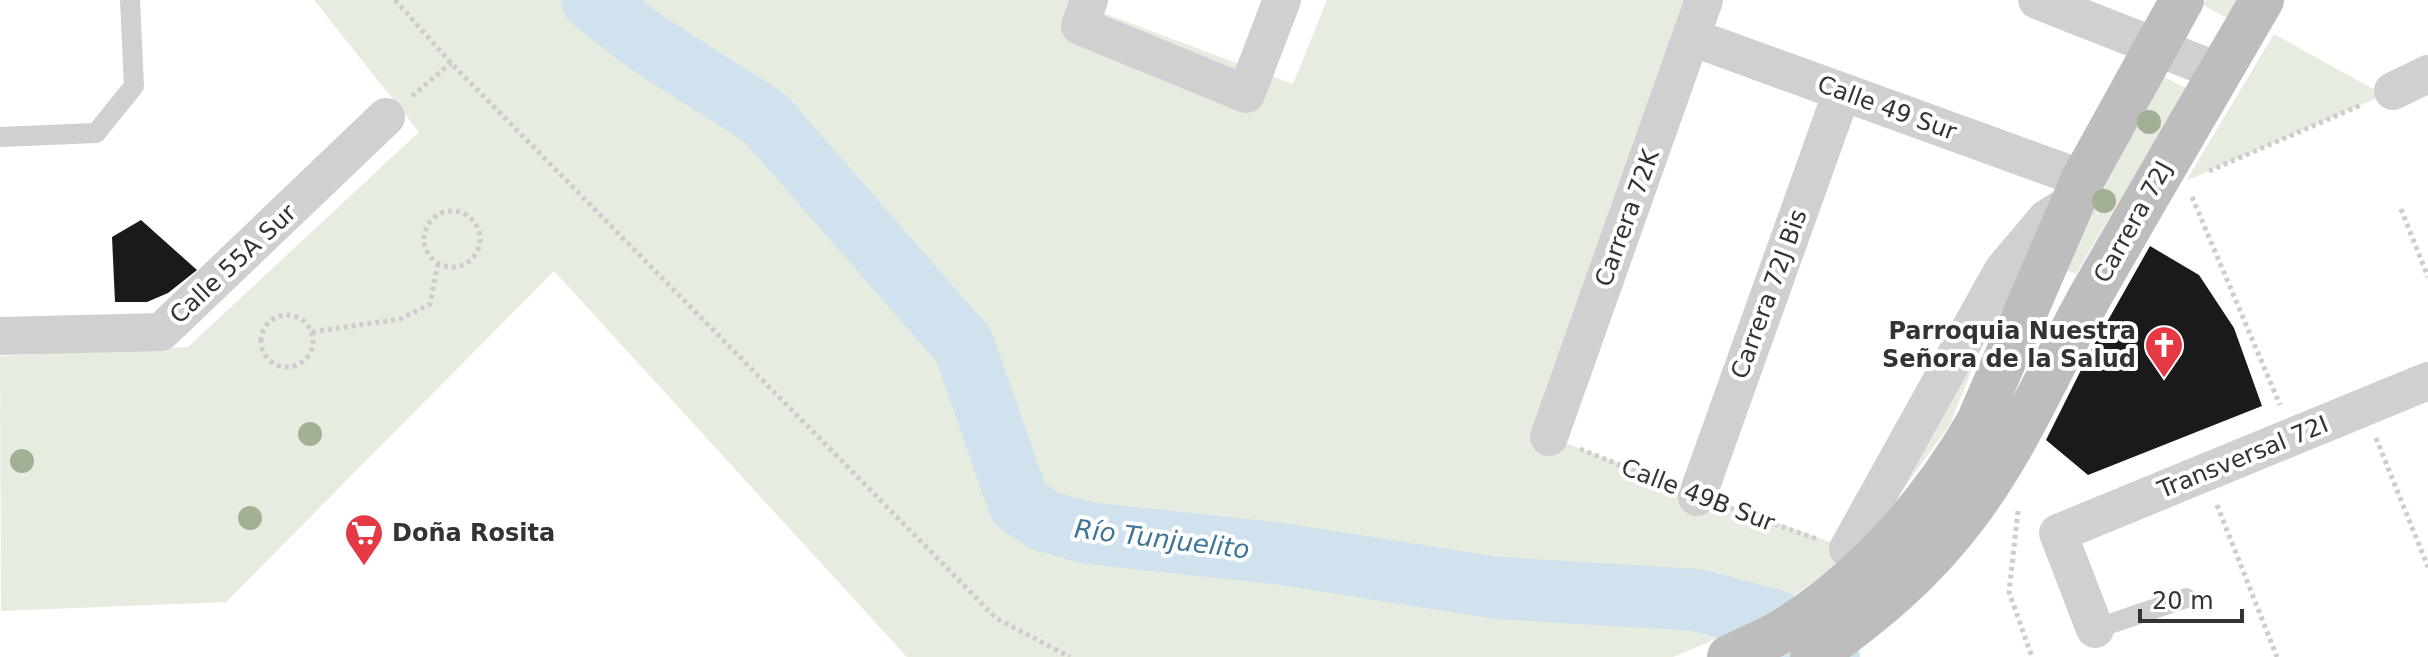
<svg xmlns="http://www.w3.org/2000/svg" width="2428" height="657" viewBox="0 0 2428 657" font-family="'DejaVu Sans',sans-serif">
<rect width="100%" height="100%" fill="#fff"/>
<path fill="#e6ecdf" d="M314,0H1068L1293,84L1327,0H1698L1549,437L1851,550C1802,597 1737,632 1673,657H907L554,271L226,602L1,611L0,356L188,347L419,132Z
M2206,0H2240L2229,19L2203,5Z
M2274,34L2384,95L2186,181Z
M2154,72L2186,88L2076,274L2063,269Z
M1993,318L1950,424L1887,512Z"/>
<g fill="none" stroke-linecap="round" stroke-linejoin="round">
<path stroke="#cfe2ee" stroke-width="62" d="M592,0L644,41L765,118L964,346L1019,504L1045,521L1088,533L1282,554L1497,588L1697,600L1773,620L1817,643L1829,657"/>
</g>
<path fill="#1a1a1a" d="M141,220L197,270L168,293L147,302H115L112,237Z
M2150,246L2199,275L2234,328L2262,406L2088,475L2046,440L2090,352Z"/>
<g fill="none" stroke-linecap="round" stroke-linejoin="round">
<path stroke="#cdcdcd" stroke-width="5" stroke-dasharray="4 4" stroke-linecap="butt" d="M395,0L451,63L996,618L1070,657
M412,96L451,63
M2209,171L2361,105
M2192,197L2280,405
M2401,209L2428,277
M424 239a28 28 0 1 1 56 0a28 28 0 1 1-56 0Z
M261 341a26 26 0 1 1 52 0a26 26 0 1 1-52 0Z
M312,332L400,319L430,304L438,263
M2376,438L2428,567
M1580,449L1667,484
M2217,505L2277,657
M1729,508L1817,539
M2018,511L2009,592L2032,657"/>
<path stroke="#d0d0d0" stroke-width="20" d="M0,137L96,133L134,86L130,0
M2095,629L2186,598"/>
<path stroke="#d0d0d0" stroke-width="38" d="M1089,0L1080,26L1246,94L1282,0
M2037,0L2220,72
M1691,37L2083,179
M2393,91L2428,74
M0,336L161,332L386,117
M1549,437L1704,0
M1697,497L1842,92
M1848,549L2003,270L2047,218L2072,203
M2095,629L2058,533L2428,381"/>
<path stroke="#bdbdbd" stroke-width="44" d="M1729,657C1747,648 1767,640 1784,630C1866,578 1930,505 1978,422L2083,179L2182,0
M1812,657C1872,615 1923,573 1967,514C2018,447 2051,366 2092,293C2148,195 2205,98 2262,0"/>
</g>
<g fill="#a2b095">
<circle cx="2149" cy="122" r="12"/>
<circle cx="2104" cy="201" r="12"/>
<circle cx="310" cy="434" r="12"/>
<circle cx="22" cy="461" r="12"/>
<circle cx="250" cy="518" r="12"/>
</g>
<defs>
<g id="church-pin" transform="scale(2)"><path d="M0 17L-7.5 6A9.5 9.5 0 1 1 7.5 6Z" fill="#e63946" stroke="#fff"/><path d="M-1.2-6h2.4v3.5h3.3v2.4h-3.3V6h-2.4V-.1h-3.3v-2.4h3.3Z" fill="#fff"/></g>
<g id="supermarket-pin" transform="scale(2)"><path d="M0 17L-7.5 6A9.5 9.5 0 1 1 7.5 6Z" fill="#e63946" stroke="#fff"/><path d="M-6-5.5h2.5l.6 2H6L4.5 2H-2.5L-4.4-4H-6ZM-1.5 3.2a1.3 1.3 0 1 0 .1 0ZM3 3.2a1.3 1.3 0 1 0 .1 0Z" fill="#fff"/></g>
</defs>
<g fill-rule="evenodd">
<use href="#church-pin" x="2164" y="345"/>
<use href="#supermarket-pin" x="364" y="533"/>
</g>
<g text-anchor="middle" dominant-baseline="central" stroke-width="8" stroke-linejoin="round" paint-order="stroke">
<g font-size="24" fill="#333" stroke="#fff">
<text transform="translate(1887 108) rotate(20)">Calle 49 Sur</text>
<text transform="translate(1627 218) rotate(-70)">Carrera 72K</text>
<text transform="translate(2133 222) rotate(-61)">Carrera 72J</text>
<text transform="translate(233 264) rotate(-43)">Calle 55A Sur</text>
<text transform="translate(1769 294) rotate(-70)">Carrera 72J Bis</text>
<text transform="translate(2243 457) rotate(-22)">Transversal 72I</text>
<text transform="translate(1698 495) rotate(21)">Calle 49B Sur</text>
</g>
<g font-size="24" font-weight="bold" fill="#333" stroke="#fff" text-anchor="end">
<text x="2136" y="331">Parroquia Nuestra<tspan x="2136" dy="28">Señora de la Salud</tspan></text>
<text x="392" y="533" text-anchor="start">Doña Rosita</text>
</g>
<g font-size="26" font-style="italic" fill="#3f7597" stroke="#fff">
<text transform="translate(1162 539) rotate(7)">Río Tunjuelito</text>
</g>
</g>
<path d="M2140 609v12h102v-12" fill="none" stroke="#333333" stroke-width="4"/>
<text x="2152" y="609" font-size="24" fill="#333333" stroke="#ffffff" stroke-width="6" paint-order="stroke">20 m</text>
</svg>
